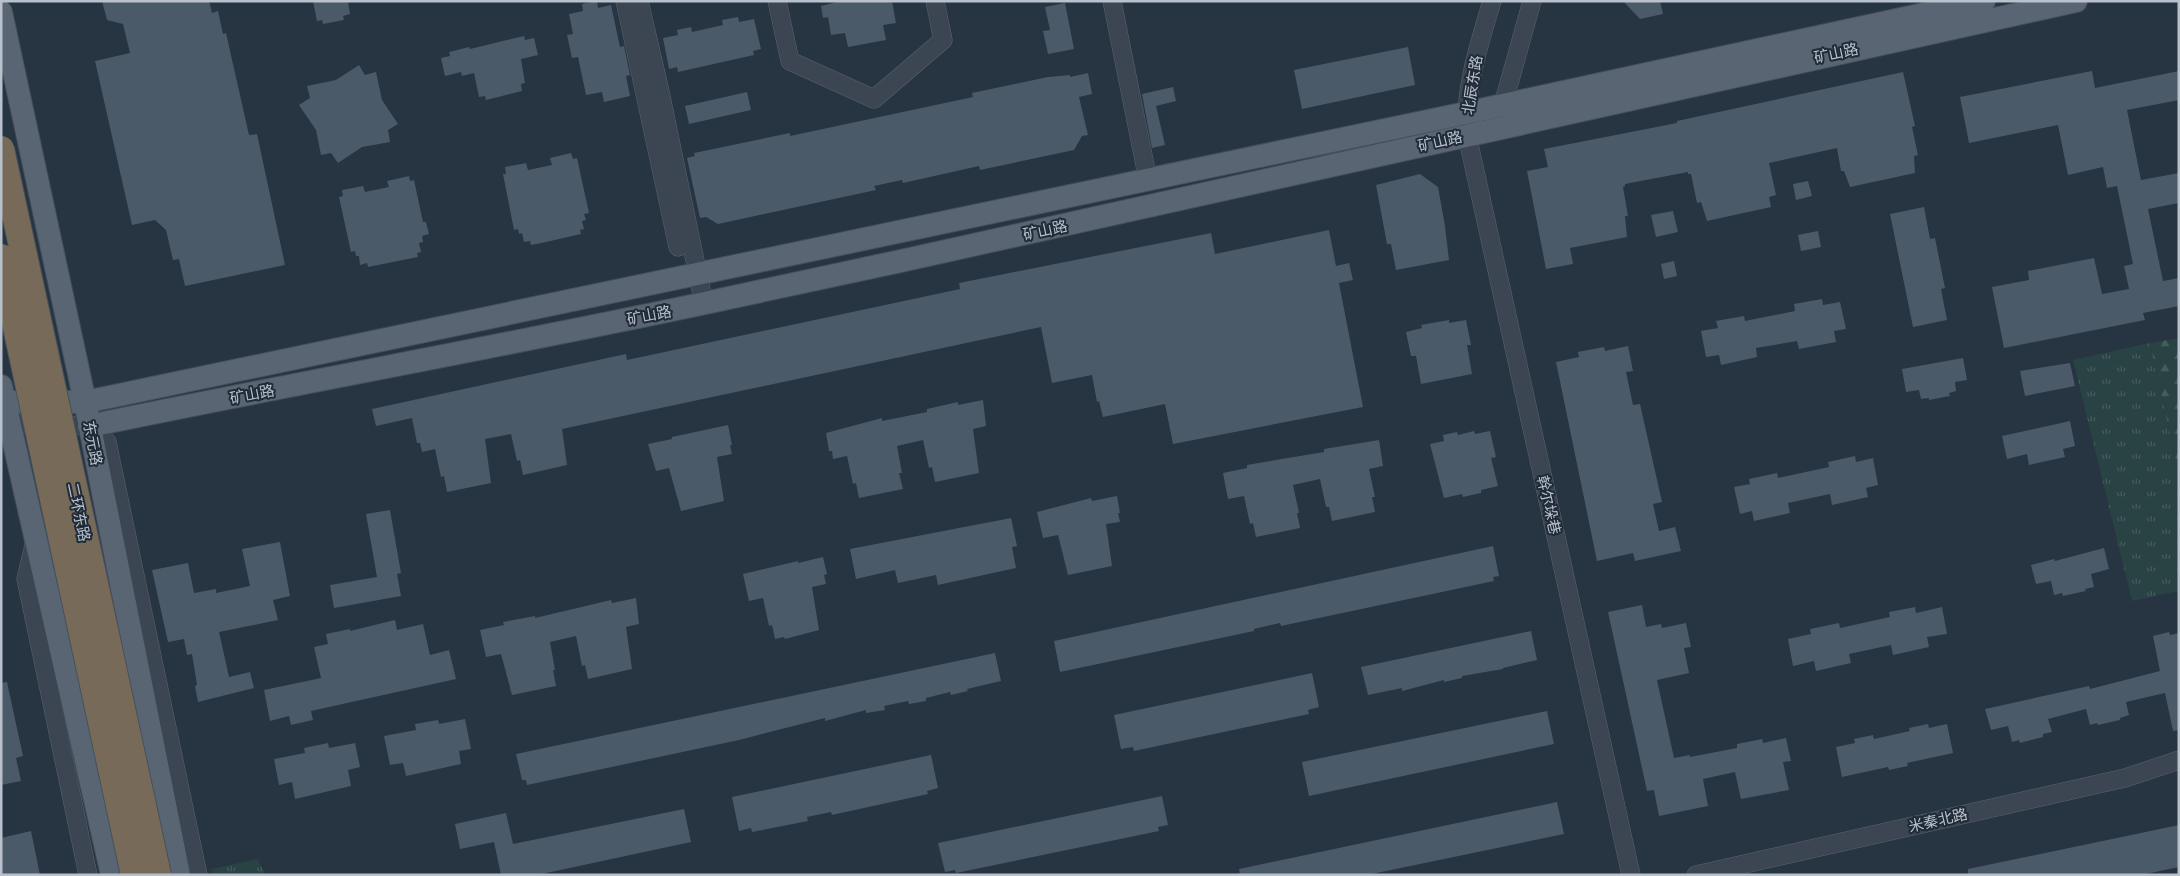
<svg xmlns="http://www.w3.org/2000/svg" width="2180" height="876" viewBox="0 0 2180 876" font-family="Poppins,'Noto Sans SC',sans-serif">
<defs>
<pattern id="grass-tufts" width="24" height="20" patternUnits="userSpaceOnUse" patternTransform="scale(1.25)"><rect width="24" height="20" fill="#294243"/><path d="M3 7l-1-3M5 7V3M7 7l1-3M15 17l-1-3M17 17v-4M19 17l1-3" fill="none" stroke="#465c5d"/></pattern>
<pattern id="forest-firs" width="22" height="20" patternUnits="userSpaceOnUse" patternTransform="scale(1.25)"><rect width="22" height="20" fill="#294243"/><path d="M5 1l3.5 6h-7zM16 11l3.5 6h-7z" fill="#465c5d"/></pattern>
</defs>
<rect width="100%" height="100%" fill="#273442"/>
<path fill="url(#grass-tufts)" d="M2150,343L2179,475V591L2132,601L2073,360Z
M257,859L266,875H212L211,869Z"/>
<path fill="url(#forest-firs)" d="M2179,338V475L2150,343Z"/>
<path fill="#4b5a68" d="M102,1H209L212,13L218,11L223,34L226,33L249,135L257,134L285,265L185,286L179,259L173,260L166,230L155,220L132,225L95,61L130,53L123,24L107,20Z
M313,1H348L350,14L343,16L344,20L323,24L322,20L317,21Z
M597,1L598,8L611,5L620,47L624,46L630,75L626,76L630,96L604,102L602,92L586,95L578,57L572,58L567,35L573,34L569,14L583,11L582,4Z
M841,1H892L896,23L883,25L886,40L848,47L845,33L831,35L828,17L823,18L821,6Z
M1623,1H1660L1663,14L1640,19Z
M1065,3L1074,49L1048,54L1043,31L1050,30L1045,7Z
M738,17L739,22L754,19L761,49L753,51L754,55L678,72L677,67L669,69L663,38L678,35L677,30L691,27L692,32L723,25L722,20Z
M524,36L525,40L534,38L538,55L521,59L525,83L521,84L522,91L486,100L485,96L479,97L474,73L462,76L461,72L445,76L441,58L450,56L449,52L469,47L470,49Z
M1408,47L1415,85L1302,109L1294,70Z
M359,65L365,75L376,72L382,100L398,124L388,130L390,142L362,147L338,163L331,153L321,155L316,130L299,105L310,98L307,86L336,80Z
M2092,71L2095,88L2179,71V100L2127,110L2141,180L2179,173V203L2148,209L2163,281L2179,278V306L2143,313L2145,320L2004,348L1992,287L2029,280L2028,271L2094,258L2102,294L2129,289L2124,266L2133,264L2117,186L2107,188L2103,167L2068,175L2058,125L1969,143L1960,97Z
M1903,72L1915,126L1912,127L1918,155L1914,156L1915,173L1850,187L1844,171H1841L1837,148L1769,163L1776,195L1769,197L1771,207L1707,221L1701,202L1697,203L1691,174H1688V172L1625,184V186L1623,187L1628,216H1625L1627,237L1570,248L1573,264L1546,269L1527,171L1548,167L1544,149L1677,123V121Z
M1088,73L1092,94L1079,97L1088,135L1082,136L1074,150L980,170L979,166L903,183L902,180L874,186L876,190L718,224L706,217L700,218L687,158L695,156L694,153L790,133V136L973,97L972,93L1048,77L1070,75V77Z
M1173,87L1176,101L1156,106L1165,145L1152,148L1142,94Z
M747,92L751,110L689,124L685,106Z
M571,153L573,159L577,158L589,213L584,214L586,220L582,221L584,229L580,230L581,234L546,242L531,245L530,241L524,242L522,233L519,234L518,229L514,230L503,174H506L505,167L526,163L528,170L552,165L550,158Z
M1420,174L1438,187L1445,226L1449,260L1396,270L1391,244H1387L1376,185Z
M409,176L410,181L414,180L423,222H426L429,234L422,236L423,242L419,243L421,252L417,253L418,257L368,267L367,263L360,265L359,256H356L355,251L351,252L339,197L343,196L342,190L363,186L365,192L389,187L387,181Z
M1808,181L1812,196L1796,200L1793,184Z
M1924,207L1930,239L1935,238L1945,288L1941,289L1947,320L1913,327L1890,214Z
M1673,211L1678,232L1656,237L1651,215Z
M1329,230L1336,266L1349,263L1353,280L1339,283L1363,407L1173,444L1165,404L1103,417L1099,401L1097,402L1092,375L1052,383L1041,327L562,429L567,465L523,475L520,460L517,461L511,434L485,439L491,483L447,492L444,476L441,477L435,449L422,452L420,443H417L412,418L376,426L372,409L626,354L627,360L960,289L959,283L1211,233L1215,254Z
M1818,231L1821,247L1801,251L1798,235Z
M1674,261L1677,276L1664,279L1661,264Z
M1822,299L1823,305L1840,302L1846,329L1834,331L1836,342L1799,349L1797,341L1756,348L1757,357L1721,365L1719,355L1706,357L1701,331L1718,328L1716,321L1744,316L1745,321L1795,311L1794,304Z
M1449,320V323L1466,320L1471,345H1467L1472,374L1421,384L1416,356H1411L1406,332L1422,328L1421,325Z
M1628,346L1633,371L1626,372L1633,405L1640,404L1662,502L1653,504L1659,531L1675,527L1681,551L1635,561L1633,553L1597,561L1556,362L1579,357L1578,352L1604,347L1605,351Z
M1963,358L1967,380L1955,382L1956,391L1949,393L1950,396L1929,400V398L1921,399L1919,390L1906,392L1902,369Z
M2070,363L2075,386L2025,396L2020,371Z
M983,400L986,426L973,429L979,473L935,482L932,467L929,468L923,440L897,446L902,473H899L903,489L859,498L856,483L853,484L847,456L833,459L832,451H829L826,433L882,418V421L927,412V409L958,402V405Z
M2070,421L2075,446L2063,449L2065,457L2029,465L2027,454L2007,459L2002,436Z
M728,425L732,445H730L732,454L717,457L724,501L681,511L669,468L656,471L648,444L672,439V437Z
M1474,431L1475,434L1490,431L1496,457L1491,458L1498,486L1481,490V493L1463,497L1462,494L1444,498L1430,444L1444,441L1443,435L1457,432L1458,435Z
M1379,440L1383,466L1369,469L1375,497H1372L1375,512L1332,521L1329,507H1326L1320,479L1293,485L1299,513H1297L1300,528L1256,537L1253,523L1250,524L1244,496L1228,499L1223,473L1247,468V465L1324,452V449Z
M1855,456L1856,462L1873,458L1878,485L1866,488L1868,497L1832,505L1830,494L1788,503L1790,513L1754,521L1752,511L1740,514L1734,487L1750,484L1749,479L1777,473L1778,478L1829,467L1828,462Z
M1117,496L1120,513H1118L1120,522L1106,524L1112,566L1068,575L1058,535L1043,538L1037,512L1091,498L1092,501Z
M390,510L401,573L397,574L401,596L334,608L330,585L377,577L366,514Z
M1011,518L1017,546L1012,547L1016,568L938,585L936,575L898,583L895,570L856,579L850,549Z
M280,542L290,596L273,600L278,620L219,632L229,677L250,672L254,688L198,702L195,686L197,685L192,654L187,655L184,639L168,642L152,570L188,563L194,593L216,589V593L250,586L242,549Z
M1493,546L1499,576L1493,577L1494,581L1281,626L1280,623L1254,629V631L1060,672L1054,641Z
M2104,548L2109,569L2091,574L2094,587L2085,589L2086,591L2063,596L2062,593L2054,595L2051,581L2036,584L2031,565L2054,559L2055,561Z
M823,557L827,574L824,575L826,584L812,587L819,630L785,639L784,637L775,639L772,625L769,626L763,598L749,601L743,574L798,561V563Z
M636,598L639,624L626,627L632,669L588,679L585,665L582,666L576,636L550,642L555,670H553L556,686L512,695L501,654L486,657L480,630L504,625L503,622L535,616V618L611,600L612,603Z
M1642,605L1646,627L1661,624L1662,628L1686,623L1691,647L1684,648L1689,673L1657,680L1674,758L1690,755V757L1737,748V744L1762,739L1763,743L1786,738L1791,761L1783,762L1789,790L1741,799L1735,772L1703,779L1708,806L1659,816L1654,790L1647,791L1608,612Z
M1915,607L1916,613L1942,607L1947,634L1927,637L1929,647L1893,655L1891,645L1849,654L1851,663L1816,671L1814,661L1793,666L1788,639L1811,634L1810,629L1839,623L1840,628L1890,617L1889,612Z
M395,620L397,630L423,624L430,655L449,650L456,679L311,711L313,720L291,725L289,716L270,721L264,690L321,678L314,647L328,644L326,634L350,629V631Z
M1531,631L1537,660L1503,668V669L1462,676V678L1444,682V680L1402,691V688L1368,695L1361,667Z
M2169,632L2170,635L2179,633V730L2173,731L2165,693L2126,702L2129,715L2120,718V720L2098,725L2097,723L2090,725L2086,709L2048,719L2052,732L2043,734V737L2020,743L2019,740L2012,742L2008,726L1991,730L1985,709L2089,686L2090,689L2160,671L2153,636Z
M995,653L1001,681L967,689L968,691L951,695L950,692L926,698V701L909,704L908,701L884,706L885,710L866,713V710L825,721V718L739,740L527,785L526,780H522L516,754Z
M1312,673L1319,707L1308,710L1309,714L1134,751L1133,747L1121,749L1114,715Z
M7,682L23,756L16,758L21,781L1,785V683Z
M1547,711L1554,744L1309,796L1302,762Z
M465,719L471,749L459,751L461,764L406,776L403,763L390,765L384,736L416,730L415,724L438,720L439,724Z
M1928,724L1929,728L1947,724L1953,753L1907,763L1908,766L1889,770L1888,767L1842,777L1836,747L1855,743L1854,739L1873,735L1874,739L1910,731L1909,728Z
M328,743L329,748L355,743L360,767L348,770L351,786L295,799L292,782L279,785L274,759L305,753L304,748Z
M931,755L938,788L927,791L928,794L832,815L831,812L807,817L808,821L752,832L751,828L739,831L732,797Z
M1162,796L1168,825L1158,827L1159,831L956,873L955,870L945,872L938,843Z
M1557,802L1564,834L1367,875H1240L1239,869Z
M684,809L691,842L537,875H501L494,842L460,849L455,824L506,813L513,844Z
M2179,825V867L2141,875H1968V869Z
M31,831L40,875H1V838Z"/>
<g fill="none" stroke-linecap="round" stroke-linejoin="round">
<g stroke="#59646f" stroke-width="19">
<path id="minor" d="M625,1L678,247
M639,1L659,87L704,304
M777,1L790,61L874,99L943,40L935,1
M1112,1L1148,180
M1492,1C1479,45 1464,89 1467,135L1631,875
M1494,113L1503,105L1532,1
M10,423L89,426L107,442L198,875
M35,541L26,579L88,875
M1696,875L2125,778L2179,760"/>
</g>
<g stroke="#454f5b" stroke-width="24">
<path id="major" d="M1,12L85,402L179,875
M1,386L112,875
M1,402H85L119,395L1466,113L1984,1
M89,426C296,383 504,346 710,302C1166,205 1620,99 2076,1"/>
</g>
<use href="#minor" stroke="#3b4652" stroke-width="18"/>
<use href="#major" stroke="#596572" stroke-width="22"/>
<g stroke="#46515c" stroke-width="28" stroke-linecap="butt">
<path id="highway-bridge" d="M1,149L158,875
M1,257L134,875"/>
</g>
<use href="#highway-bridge" stroke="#786a58" stroke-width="26"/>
</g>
<g text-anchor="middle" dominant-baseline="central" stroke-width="4" stroke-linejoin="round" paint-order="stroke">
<g font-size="15" fill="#b8c1cc" stroke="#202b38">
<text transform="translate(1836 53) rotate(-12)">矿山路</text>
<text transform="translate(1472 85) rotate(-81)">北辰东路</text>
<text transform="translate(1440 141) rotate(-13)">矿山路</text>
<text transform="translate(1045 230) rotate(-12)">矿山路</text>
<text transform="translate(649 315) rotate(-11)">矿山路</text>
<text transform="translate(252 394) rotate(-11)">矿山路</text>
<text transform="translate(93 443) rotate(79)">东元路</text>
<text transform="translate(1549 505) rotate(77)">幹尔垛巷</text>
<text transform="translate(79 512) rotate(78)">二环东路</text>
<text transform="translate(1938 820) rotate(-13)">米秦北路</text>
</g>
</g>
<rect width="2180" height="876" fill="none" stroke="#b8c1cc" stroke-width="5"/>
</svg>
